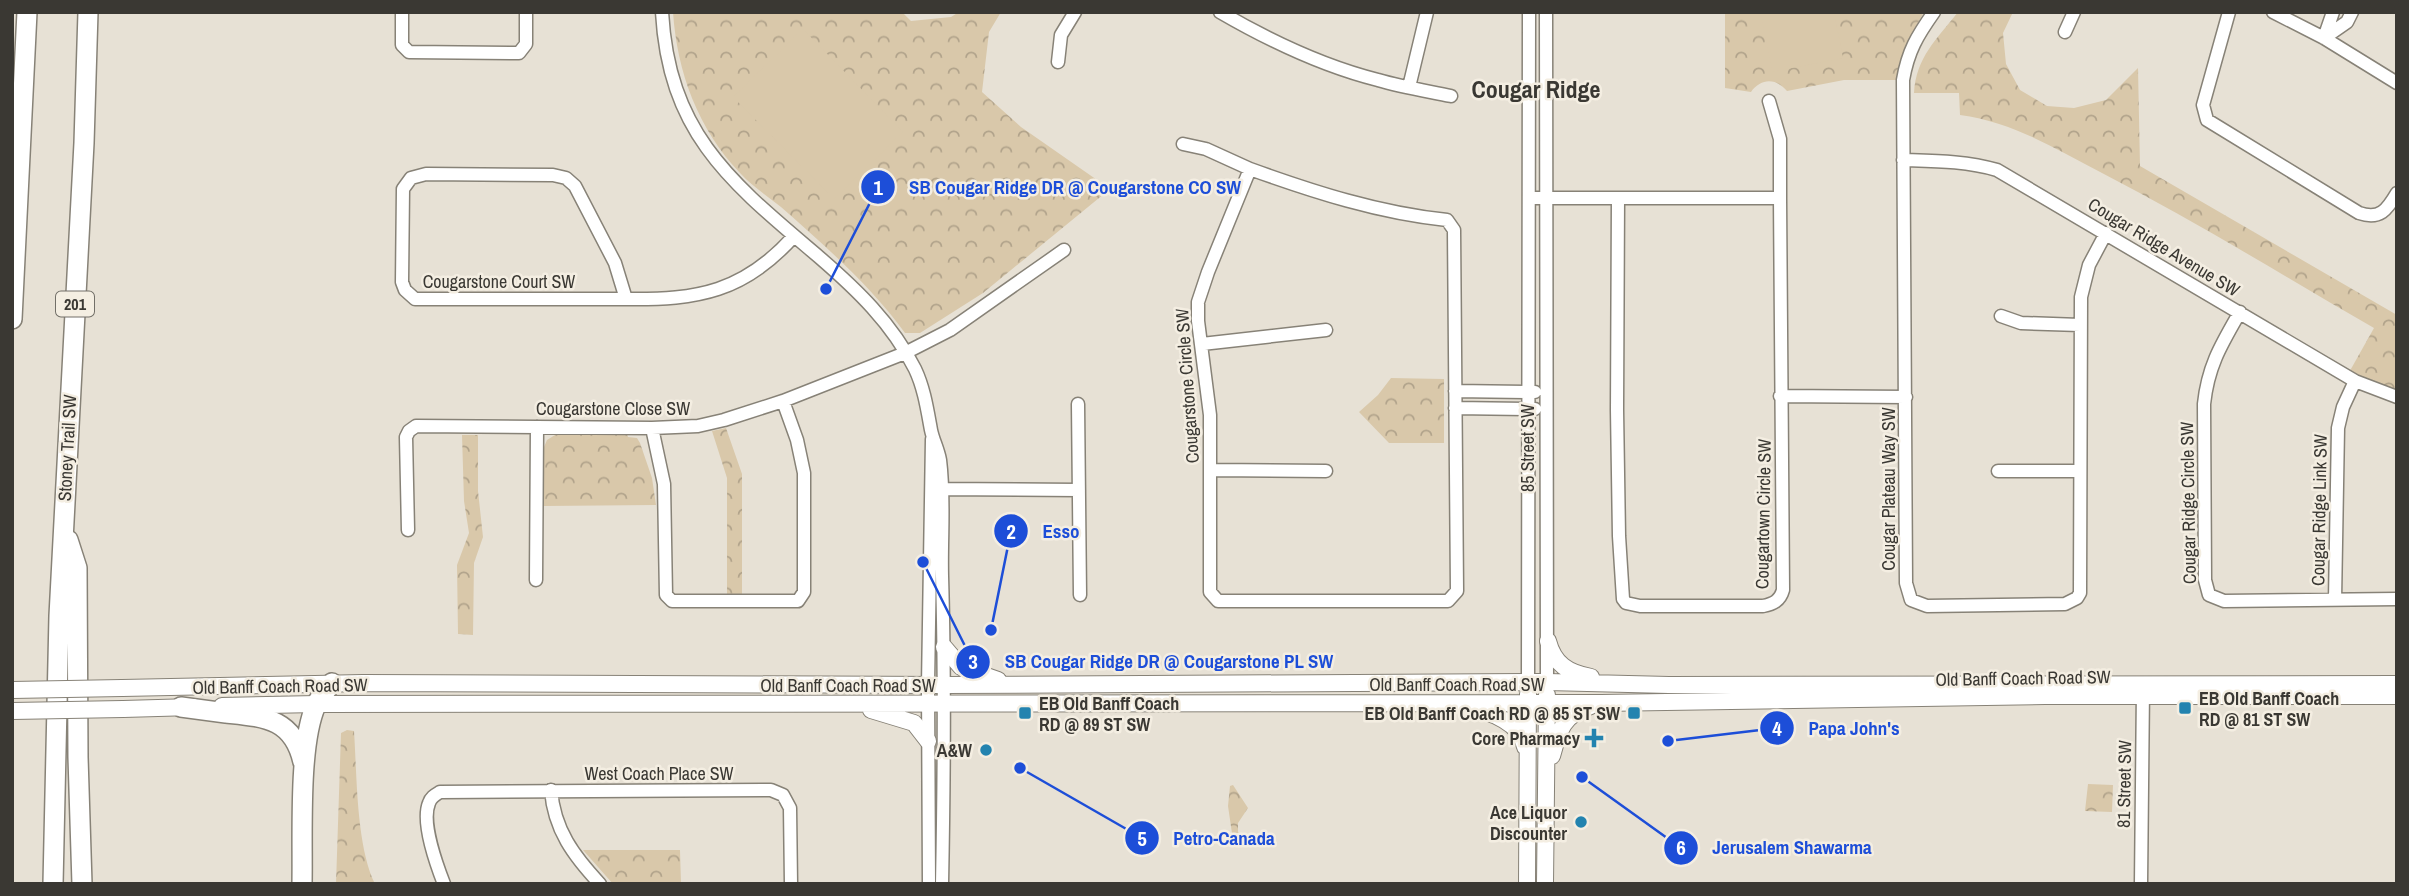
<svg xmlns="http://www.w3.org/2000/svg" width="2409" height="896" viewBox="0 0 2409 896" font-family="'Archivo Narrow',sans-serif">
<defs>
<pattern id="forest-crowns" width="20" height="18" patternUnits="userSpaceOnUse" patternTransform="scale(1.75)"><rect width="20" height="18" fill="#d9c8aa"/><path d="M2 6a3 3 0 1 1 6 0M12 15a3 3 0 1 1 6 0" fill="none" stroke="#b1a38b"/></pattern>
</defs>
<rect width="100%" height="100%" fill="#e7e1d5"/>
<path fill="url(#forest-crowns)" d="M673,12H902L911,21L951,17L959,12H1001L989,32L982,92L1021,127L1110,189L983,293L920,333H905C870,285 825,246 781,207C767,196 752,186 740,173C698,129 677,72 673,12Z
M1725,12H1924L1906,44L1897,80H1844L1787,91C1776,78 1761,78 1751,92L1725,88Z
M1958,12H2013L2003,33L2006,64L2020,90L2047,106L2074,108L2106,100L2138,68L2140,166L2397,315V400L2347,376L2374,328C2284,276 2195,221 2102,173C2056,149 2013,122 1960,115L1959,93H1914C1916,57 1937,39 1958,12Z
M1391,378L1444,379V443H1389L1359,412L1378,395Z
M726,428L742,474V595H727V478L712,431Z
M627,433L628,437L637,438L640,443L652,478L656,505L544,506V447L547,440L555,435Z
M462,435H478V491L483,537L474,563L473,635L458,634L457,565L469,533L464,501Z
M347,730L354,731C357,775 356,845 375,884H336L341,733Z
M2088,784L2113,785L2112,812L2085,811Z
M1233,785L1248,808L1238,823V832L1242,834L1234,847L1228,806L1230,786Z
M583,850H680L681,884H613Z"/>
<path fill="#d9c8aa" d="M1760,12H1834L1843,58L1772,72Z
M803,29L903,132L834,199L733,97Z"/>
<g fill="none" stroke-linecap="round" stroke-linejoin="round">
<g stroke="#878277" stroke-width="15">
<path id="minor" d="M402,12V45L409,52L519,53L526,44V12
M662,12C669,135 732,183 819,257C856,289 892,323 915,369C924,388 927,408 931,430C933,440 938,449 940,460C945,499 941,538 942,576C945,679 944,781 942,884
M1220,12C1270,41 1322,66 1378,80C1402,87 1427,91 1451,96
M1546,12L1547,682
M1934,12C1917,36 1908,51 1903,80L1906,583L1911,600L1927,606L2065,604L2077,598L2080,593L2081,297L2089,265L2106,233
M2229,12L2203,105L2207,120L2359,213C2380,220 2387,210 2397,193
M2273,12L2324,38L2397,83
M2065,32L2074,12
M2324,38L2347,22L2352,12
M2324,38L2333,12
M1058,62L1061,35L1075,12
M1409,87L1427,12
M1769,101L1780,139V198
M1183,144L1206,149L1250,169
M1903,160C1935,161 1966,161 1997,170L2355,381L2397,397
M1250,169C1314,192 1379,213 1447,220L1454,230L1457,591L1448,601H1218L1210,592V415L1198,321V302L1208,272Z
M1529,198H1780L1783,590C1780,601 1773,604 1763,606H1640L1626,603L1623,599L1619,536L1617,410L1618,198
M626,299H415L405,290L402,282L403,189L411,178L426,174L553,175L566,178L575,186L615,263L626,299C698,300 744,292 794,236
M2240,312C2221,345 2208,366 2204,404L2205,580L2209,595L2224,601L2397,599
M2001,316L2021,323L2080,325
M1202,344L1326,330
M1455,391L1535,392
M1780,396L1906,397
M1078,404L1080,595
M1455,408L1535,409
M652,428L664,484L666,595L672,601H798L804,592V473L797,440L783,401
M1211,470L1326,471
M1998,471H2080
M934,489L1079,490
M408,530L406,437L409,431L416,426L652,428L698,426L724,420L783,401L905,353L950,330L1064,250
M536,580L537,427
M2335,600L2338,428L2343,407L2355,381
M1528,682L1529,12
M551,790C554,830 574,856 600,884
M444,884C437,866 421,822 429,803C431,797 435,795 440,792L771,790L783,795L790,808L791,884
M929,884L928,685L932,439
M2141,884L2143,688"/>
</g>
<g stroke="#878277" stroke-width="18">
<path id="major" d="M1548,641C1554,664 1568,673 1591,677
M944,647L961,667L998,680
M122,688L363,683L944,685L1547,682L1669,685L2397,684
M222,706L317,704L1601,703L2045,696H2397
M1470,708C1491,712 1521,723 1525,747
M123,709L193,707
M871,710L914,723L928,741
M1552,756C1559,730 1563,715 1591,706
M1527,884L1528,694
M1545,884L1547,695"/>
</g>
<g stroke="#878277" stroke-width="22">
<path id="highway" d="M12,319L27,12
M68,540L77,568L78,757L82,884
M181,707C196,709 211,711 226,713C264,717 293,718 303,762
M53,884L59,616L84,143L88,12
M302,884C303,838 298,745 316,705C320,697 326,690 332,683"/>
</g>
<use href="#minor" stroke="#fff" stroke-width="12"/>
<use href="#major" stroke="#fff" stroke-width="16"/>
<use href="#highway" stroke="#fff" stroke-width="19"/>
<g stroke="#878277" stroke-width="18" stroke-linecap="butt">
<path id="major-bridge" d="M12,690L122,688
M12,711L123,709"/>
</g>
<use href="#major-bridge" stroke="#fff" stroke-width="16"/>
</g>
<g fill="#2383af" stroke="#f4eee2" stroke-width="2.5">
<rect x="2178" y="701" width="14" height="14" rx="3.5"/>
<rect x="1018" y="706" width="14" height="14" rx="3.5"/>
<rect x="1627" y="706" width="14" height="14" rx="3.5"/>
<path d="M1590.5 727.5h7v7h7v7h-7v7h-7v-7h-7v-7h7z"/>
<circle cx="986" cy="750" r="7"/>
<circle cx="1581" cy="822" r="7"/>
</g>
<g text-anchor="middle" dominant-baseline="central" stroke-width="5" stroke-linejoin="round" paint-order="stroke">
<rect fill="#f4eee2" stroke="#726f68" stroke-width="2" x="56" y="291.5" width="38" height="25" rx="5"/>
<g font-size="16" font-weight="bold" fill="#3a3833">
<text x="75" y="304">201</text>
</g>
<g font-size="18" fill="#3a3833" stroke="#f4eee2">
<text transform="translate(2164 247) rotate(31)">Cougar Ridge Avenue SW</text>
<text x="499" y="281">Cougarstone Court SW</text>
<text transform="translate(1187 386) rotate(-94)">Cougarstone Circle SW</text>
<text x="613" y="408">Cougarstone Close SW</text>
<text transform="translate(67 448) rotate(-87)">Stoney Trail SW</text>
<text transform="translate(1527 448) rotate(-90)">85 Street SW</text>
<text transform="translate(1888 489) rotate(-90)">Cougar Plateau Way SW</text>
<text transform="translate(2188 503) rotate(-91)">Cougar Ridge Circle SW</text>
<text transform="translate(2319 510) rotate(-89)">Cougar Ridge Link SW</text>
<text transform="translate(1763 514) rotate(-89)">Cougartown Circle SW</text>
<text transform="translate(2023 678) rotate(-1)">Old Banff Coach Road SW</text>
<text x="1457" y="684">Old Banff Coach Road SW</text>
<text x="848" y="685">Old Banff Coach Road SW</text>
<text transform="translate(280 686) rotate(-1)">Old Banff Coach Road SW</text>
<text x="659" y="773">West Coach Place SW</text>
<text transform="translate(2124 784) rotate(-89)">81 Street SW</text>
</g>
<g font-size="18" font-weight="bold" fill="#3a3833" stroke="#f4eee2" text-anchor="end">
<text x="2199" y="698" text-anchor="start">EB Old Banff Coach<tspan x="2199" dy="21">RD @ 81 ST SW</tspan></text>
<text x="1039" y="703" text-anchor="start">EB Old Banff Coach<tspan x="1039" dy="21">RD @ 89 ST SW</tspan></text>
<text x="1620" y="713">EB Old Banff Coach RD @ 85 ST SW</text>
<text x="1580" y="738">Core Pharmacy</text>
<text x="972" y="750">A&amp;W</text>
<text x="1567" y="812">Ace Liquor<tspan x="1567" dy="21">Discounter</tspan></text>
</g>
<g font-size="24" font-weight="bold" fill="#3a3833" stroke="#f4eee2">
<text x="1536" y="89">Cougar Ridge</text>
</g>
</g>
<path fill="none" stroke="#1d4ed8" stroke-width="2.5" d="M826 289L878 187M991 630L1011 531M923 562L973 662M1668 741L1777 728M1020 768L1142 838M1582 777L1681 848"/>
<g fill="#1d4ed8" stroke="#f4eee2" stroke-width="2.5">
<circle cx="826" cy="289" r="7"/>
<circle cx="991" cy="630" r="7"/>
<circle cx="923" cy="562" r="7"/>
<circle cx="1668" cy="741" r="7"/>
<circle cx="1020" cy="768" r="7"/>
<circle cx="1582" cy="777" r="7"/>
<circle cx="878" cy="187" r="18"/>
<circle cx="1011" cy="531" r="18"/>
<circle cx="973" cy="662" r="18"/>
<circle cx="1777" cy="728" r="18"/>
<circle cx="1142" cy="838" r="18"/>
<circle cx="1681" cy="848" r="18"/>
</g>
<g font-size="21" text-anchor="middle" font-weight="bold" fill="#fff">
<text x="878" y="195">1</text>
<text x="1011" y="539">2</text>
<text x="973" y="669">3</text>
<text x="1777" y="736">4</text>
<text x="1142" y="846">5</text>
<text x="1681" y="855">6</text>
</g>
<g font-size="19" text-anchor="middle" font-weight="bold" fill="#1d4ed8" stroke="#f4eee2" stroke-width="5" stroke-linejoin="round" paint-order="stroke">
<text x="1075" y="194">SB Cougar Ridge DR @ Cougarstone CO SW</text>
<text x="1061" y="538">Esso</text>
<text x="1169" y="668">SB Cougar Ridge DR @ Cougarstone PL SW</text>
<text x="1854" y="735">Papa John's</text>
<text x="1224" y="845">Petro-Canada</text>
<text x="1792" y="854">Jerusalem Shawarma</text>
</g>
<rect width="2409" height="896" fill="none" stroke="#3a3833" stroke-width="28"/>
</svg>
